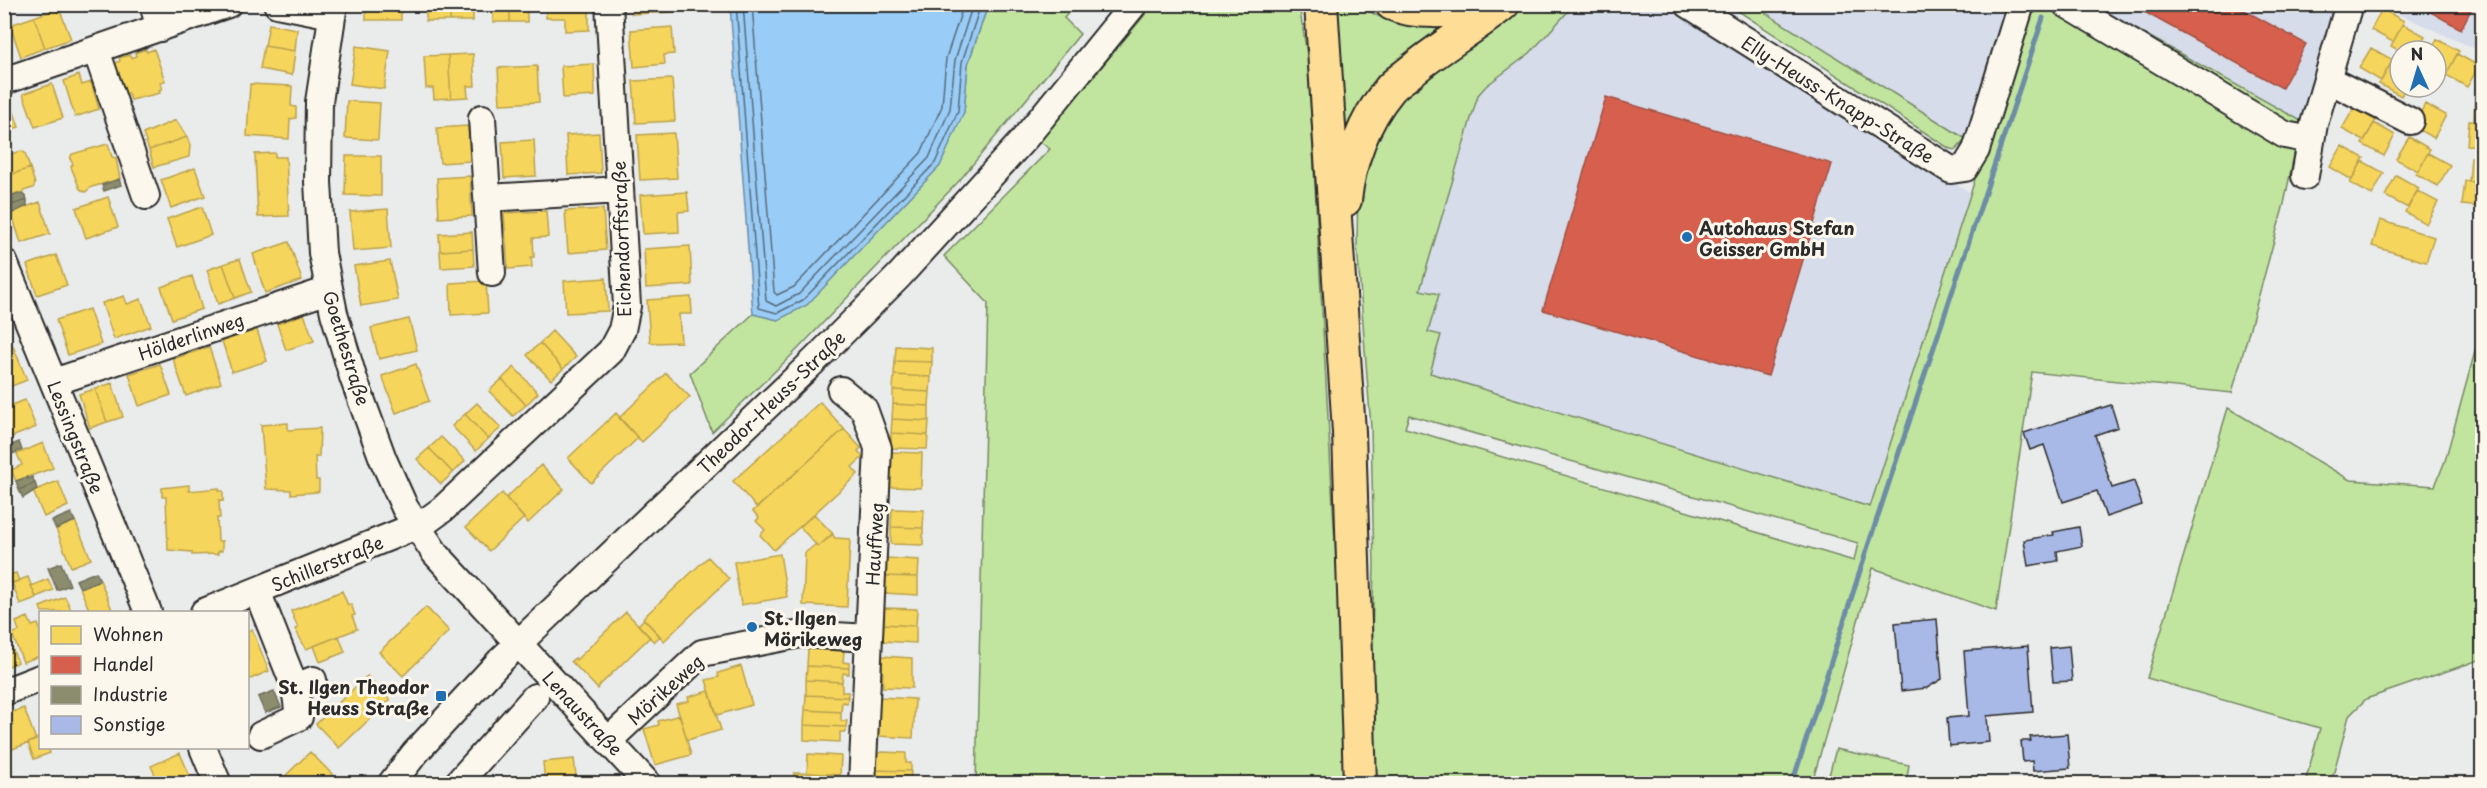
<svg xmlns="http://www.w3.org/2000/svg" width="2487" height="788" viewBox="0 0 2487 788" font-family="'Playpen Sans',sans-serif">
<rect width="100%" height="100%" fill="#eaebeb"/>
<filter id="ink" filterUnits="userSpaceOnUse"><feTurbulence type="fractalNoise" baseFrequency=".0167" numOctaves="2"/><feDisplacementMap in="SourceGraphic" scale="12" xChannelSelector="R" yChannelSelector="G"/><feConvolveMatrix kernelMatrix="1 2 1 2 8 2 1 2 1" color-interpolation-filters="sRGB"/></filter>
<g filter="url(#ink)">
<path fill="#d6dcea" d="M1574,5H1673L1971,193L1870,507L1430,373L1441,336L1428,332L1439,294L1419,290L1478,95L1486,86L1530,53Z
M1753,5H2006L1966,139Z
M2093,5H2337L2301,121Z
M2379,5H2482V52Z"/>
<path fill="#c1e59f" stroke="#768865" stroke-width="1.5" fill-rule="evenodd" d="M988,5H1075L1064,18L1080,34L959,181L797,350L712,432L690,373L753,314L778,320L964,112L968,64Z
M1153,5H1299L1308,61L1343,685V783H976L988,303L944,256L1050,149L1036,139L1099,70Z
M1334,5H1357L1384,19L1407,26H1435L1465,21L1346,146Z
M1512,5H1574L1530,53L1486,86L1478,95L1420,290L1439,294L1428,332L1441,335L1430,373L1870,507L2027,17L2045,7L2093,5L2301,121L2284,204L2232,393L2032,372L1996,611L1873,568L1812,783H1376L1372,636L1374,568L1371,428L1357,245L1358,181L1398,92ZM1409,415L1858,543L1854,561L1405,428Z
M1729,5H1753L1966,139L1956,150L1950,149Z
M2482,326V659L2366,699L2349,716L2331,783H2305L2320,728L2147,678L2228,408L2350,480L2435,486L2445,461Z
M1836,749L1909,765L1906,783H1827Z"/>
<path fill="#99ccf6" stroke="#6d8ca5" stroke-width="1.5" d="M730,5H988L968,64L964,112L940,166L807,305L778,320L753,314Z"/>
<path fill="#f6d55c" stroke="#b9a24d" stroke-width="1.5" d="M366,4H401V20H366Z
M426,4H450V21H426Z
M450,4H473V21H450Z
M493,4H510V22H493Z
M510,4H527V22H510Z
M546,4H589V30L565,31V18H546Z
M631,4H673V12L632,14Z
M59,8L71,39L45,48L34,17Z
M2382,9L2404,21L2393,42L2371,30Z
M34,17L45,48L21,57L10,25Z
M269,24L297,29L295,51L265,46Z
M2403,24L2425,36L2416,51H2400L2391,46Z
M672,27L674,54L664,55L665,64L634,67L631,30Z
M2437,39L2459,51L2448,71L2436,64V51H2430Z
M264,46L295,51L292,75L260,69Z
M356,46L390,51L384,89L350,84Z
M2371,48L2393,60L2381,81L2359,68Z
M146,49L147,52L154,49L165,81L160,82L162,89L159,90L160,93L131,100L128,93L124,95L113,64L120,61L119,58L130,55L131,58L136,56L135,53Z
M473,54L475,86H467L468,97L451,98L448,55Z
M2457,54L2479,66L2467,87L2446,75Z
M448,55L451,98L434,99L433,88H426L424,56Z
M2391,63L2400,68V87H2406L2401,96L2379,84Z
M594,64L595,96L563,98L561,66Z
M537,66L539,102L500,104L498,68Z
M79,75L82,85L91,82L99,109L75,117L64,81Z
M672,79L675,121L636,123L633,81Z
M52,84L63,118L35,127L23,94Z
M250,84L292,86L291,106L296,107V118L290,119L289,139L247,136Z
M2475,95L2482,96V121L2474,120Z
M9,97L19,127L10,130L11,134L4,136V98Z
M347,101L380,103L378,140L345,138Z
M2425,104L2446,115L2434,138L2413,127Z
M2354,108L2376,120L2364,141L2342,129Z
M176,120L187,137L149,150L143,134Z
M2469,120L2482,121V146L2467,145Z
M2374,123L2395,135L2384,156L2362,144Z
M468,126L470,161L440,163L437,128Z
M599,133L601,173L568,175L566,135Z
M674,133L677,178L640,180L637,135Z
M187,137L190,145L189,157L154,167L149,150Z
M2409,137L2430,149L2418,171L2396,159Z
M534,140L536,176L504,178L502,142Z
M108,144L112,157L116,158L120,179L92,187L85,192L80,189L71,167L73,164L70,159L72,154Z
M2342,146L2364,158L2352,180L2330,167Z
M21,151L25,153L30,168L4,177V156Z
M275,153V157H286L289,216L258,217L255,154Z
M2428,153L2450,165L2438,186L2416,174Z
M346,156H381V196L345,195Z
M2471,157L2482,158V183L2469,182Z
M2362,161L2384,173L2372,195L2350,183Z
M30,168L35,184L33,188L23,191L22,195L18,193L4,198V177Z
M195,168L205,196L171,208L161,180Z
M2396,175L2419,188L2408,208L2385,196Z
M470,176L472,216L439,218L437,178Z
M2465,181L2482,183V207L2462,205Z
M2417,191L2438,202L2426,224L2405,212Z
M687,192L689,211L678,212L679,232L643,234L640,195Z
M108,197L118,227L86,238L76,208Z
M40,202L50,234L21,243L11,212Z
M202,207L211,235L177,247L167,219Z
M388,209L391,248L353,251L350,212Z
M603,209L606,250L568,253L565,211Z
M546,211L548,237L533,238L534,257H531L532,267L508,269L504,213Z
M2380,220L2434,237L2426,262L2372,246Z
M472,232L473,249L440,251L439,234Z
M289,242L302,280L265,293L253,254Z
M690,246L692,285L646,288L644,249Z
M473,249L474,266L441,268L440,251Z
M56,255L67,285L37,295L27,265Z
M240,259L251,292L235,298L223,264Z
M390,261L398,300L361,306L354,266Z
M223,264L235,298L218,304L207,270Z
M192,276L202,309L172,319L161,287Z
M606,278L608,311L566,313L564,281Z
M486,281L488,313L451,315L450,283Z
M124,296L127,304L141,299L151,326L114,339L102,303Z
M691,297L692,314H679L681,342L654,343L650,342L647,300Z
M89,309L101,344L68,355L56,320Z
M304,314L314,341L286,350L277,324Z
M409,319L417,350L379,359L371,328Z
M257,330L267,361L232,372L222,341Z
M552,331L576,357L563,369L540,343Z
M540,343L563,369L551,380L527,355Z
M13,346L27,380L4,389V350Z
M896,346L932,348V362L895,361Z
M209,347L221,383L186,396L173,359Z
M895,361L932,362L931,377L894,375Z
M160,364L171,395L139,406L129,374Z
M416,364L429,401L396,413L382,376Z
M514,367L538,393L526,405L502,379Z
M666,373L690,397L642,442L619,418Z
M894,375L931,377L930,392L893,390Z
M502,379L526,405L513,416L489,391Z
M112,383L123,417L107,422L95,389Z
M95,389L107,422L90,428L79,394Z
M893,390L930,392L929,406L893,404Z
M25,400L36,427L12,437L4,418V408Z
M820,402L844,429L757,508L733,481Z
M477,403L501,428L488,439L465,414Z
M893,404L929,406V421L892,419Z
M616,413L638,438L591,483L568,458Z
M465,414L488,439L476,451L452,426Z
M892,419L929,421L928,435L891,433Z
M288,423V430L320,428L319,457H315L316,480H319V491L317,492L291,494V490L266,489L261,425Z
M844,429L861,448L858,451L863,457L852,467L858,474L774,550L760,535L765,530L756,521L759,518L753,511Z
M891,433L928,435L927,449L891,448Z
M441,437L465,461L453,473L429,448Z
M43,443L53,468L16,481L11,470L22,465L17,454Z
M429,448L453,473L441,484L417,459Z
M891,452L922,453L921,488L890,487Z
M541,465L564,489L528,523L506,498Z
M58,481L68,506L44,517L33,491Z
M189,485V491L219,488V491H223V501L219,500L220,518H217L218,541H222V551H218V554L192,555V552L168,550L166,497H162V488Z
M502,493L524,518L489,551L466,527Z
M892,509L924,510L923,528L891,527Z
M814,514L833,534L818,547L800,527Z
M75,521L91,559L71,567L56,529Z
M891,527L923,528V545L891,544Z
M832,534L835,538L850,539L847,607L803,605L805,553L816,544L818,547Z
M780,554L787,597L741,605L734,562Z
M708,557L729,579L664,641L643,618Z
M886,558L919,560L918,577L885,576Z
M16,573L19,581L12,583L9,575Z
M885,576L918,577V595L884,593Z
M28,577L36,598L20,604L12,583Z
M48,579L53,590L36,597L31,586Z
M100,580L113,612H90L80,588Z
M342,591L348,605L351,604L355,615L352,616L357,629L306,649L295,629L298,628L291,611Z
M65,597L72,612H42L40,607Z
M426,607L449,631L403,676L379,652Z
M884,608L917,609L916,626L883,624Z
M626,612L650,637L600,685L598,689L571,661L575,658L576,660Z
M28,617L32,626L38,624L40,629V656L23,662L12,634L19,631L16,622Z
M644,619L660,636L654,642L638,625Z
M883,624L916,626V643L882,641Z
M252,629L269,671L248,680V631Z
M339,636L345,652L320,662L314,646Z
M8,639L18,662L4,668V640Z
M808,649L844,651L843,662L849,663V668L807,666Z
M882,656L912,658V688L883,687Z
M741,666L752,705L717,715L706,680L719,677L718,673Z
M807,666L849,668V674L843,673L842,682L806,680Z
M367,676L390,700L339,748L316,724Z
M806,680L842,682V692H848V697L806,695Z
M709,691L721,730L687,740L676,704L689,701L688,697Z
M806,695L848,697L847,703L842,702L841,712L805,710Z
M878,697L915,699L913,738L876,736Z
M24,708L36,740L10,750L4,734V715Z
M805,710L841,712V721H847L846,727L804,725Z
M680,715L691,755L655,765L644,729L659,725L658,721Z
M804,725L846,727V732H840V742L804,740Z
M40,737V748H48L50,753L34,759L28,743Z
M310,752L333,775L324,784H277Z
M881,752L906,753V763H911V771L871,770L872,760H877V755Z
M180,753L191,779L184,782L185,784H153L152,781L157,779L151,766Z
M808,754L841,756L840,775L807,773Z
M574,759L577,784H545L543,762Z
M871,770L911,771L910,781L904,780V784H871Z
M794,773L832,774V784H793Z"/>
<path fill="#d6604d" stroke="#a35043" stroke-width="1.5" d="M2130,4H2233L2306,44L2282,88Z
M2416,4H2474L2461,29Z
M1606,97L1832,164L1768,376L1543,310Z"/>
<path fill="#8c8c6e" stroke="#6f6f5a" stroke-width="1.5" d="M119,179L121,185L104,191L102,185Z
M18,193L26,196L27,200L8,206L5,198Z
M27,200V206L11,214L8,206Z
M19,442L22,450L7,456L4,448Z
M27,477V479L32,477L35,483L19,490L16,481Z
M35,483L37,489L23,498L19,490Z
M71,513L75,521L56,529L52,521Z
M61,563L70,585L57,590L48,568Z
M96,572L100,580L80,588L76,580Z
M274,691L281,707L265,713L258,697Z"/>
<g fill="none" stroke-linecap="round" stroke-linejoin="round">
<path stroke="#576b7c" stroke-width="1.5" d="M736,4L759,308L777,313L803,300L935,163L958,111L962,62L981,4
M743,4L766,301L776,306L799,294L929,158L950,109L955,60L973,4
M752,4L774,292L777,295L794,287L921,153L942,106L946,58L964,4"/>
<path stroke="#6d8ca5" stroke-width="5" d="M1792,784L1867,549L2043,18"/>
</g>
<path fill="#a8b9e8" stroke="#2b2b2b" stroke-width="1.5" d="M2111,405L2118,427L2095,435L2112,488L2134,481L2142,505L2106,517L2097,491L2063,502L2044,445L2030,450L2024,433Z
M2079,527L2082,546L2057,551L2058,561L2028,566L2024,540L2054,535L2053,532Z
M1937,619L1942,679L1927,688L1901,691L1895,623Z
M2028,646L2033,712L1987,716L1989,742L1949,746L1947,718L1969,716L1964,651Z
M2069,646L2072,681L2053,682L2050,648Z
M2067,734L2070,768L2033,771L2032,761L2023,762L2021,741H2031L2030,737Z"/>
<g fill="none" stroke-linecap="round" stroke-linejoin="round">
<g stroke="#2b2b2b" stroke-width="30">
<path id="minor" d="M153,4L160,28
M277,4L332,15
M334,4L319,102L318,182L322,253L334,313L353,377L383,459L405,508L435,553L648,784
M1688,4L1951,170L1965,168L1976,150L2021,4
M2066,4L2285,135L2311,140
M96,50L146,196
M2327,79L2410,121
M4,81L228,4
M482,118L492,273
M2305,176L2314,124L2349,4
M488,198L620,190
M4,262L148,612
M54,382L329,290
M841,390L864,409L878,448L862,784
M417,528L443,509L611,351L622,330L627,306L609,4
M257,591L295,687L313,680
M204,612L416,526
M4,692L40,678
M261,735L299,717L295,687
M609,740L702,653L801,634L869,638
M203,748L218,784
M391,784L415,753L500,661L814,361L899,276L1025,138L1134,4
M457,784L535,697"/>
</g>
<g stroke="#2b2b2b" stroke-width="36">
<path id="major" d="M1321,4L1349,432L1360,784
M1392,4C1413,13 1454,14 1475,4
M1345,200C1349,162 1364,120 1389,90C1394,83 1403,78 1410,72C1439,47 1473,29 1503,4"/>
</g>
<use href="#minor" stroke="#fbf7ec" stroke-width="26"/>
<use href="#major" stroke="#fedd96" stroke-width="32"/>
</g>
</g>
<g fill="#1f6fb2" stroke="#fbf7ec" stroke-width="2">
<circle cx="1687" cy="237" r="6"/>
<circle cx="752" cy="627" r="6"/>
<rect x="435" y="690" width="12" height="12" rx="3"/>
</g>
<g text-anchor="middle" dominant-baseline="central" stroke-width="6" stroke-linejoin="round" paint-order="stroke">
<g font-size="18" fill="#2b2b2b" stroke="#fbf7ec">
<text transform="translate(1838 99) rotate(32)">Elly-Heuss-Knapp-Straße</text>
<text transform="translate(621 239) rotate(-92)">Eichendorffstraße</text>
<text transform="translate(191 336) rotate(-19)">Hölderlinweg</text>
<text transform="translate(347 348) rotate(73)">Goethestraße</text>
<text transform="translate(771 402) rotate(-44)">Theodor-Heuss-Straße</text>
<text transform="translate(76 437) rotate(68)">Lessingstraße</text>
<text transform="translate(874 544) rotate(-87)">Hauffweg</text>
<text transform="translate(327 563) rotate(-22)">Schillerstraße</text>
<text transform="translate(665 689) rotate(-42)">Mörikeweg</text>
<text transform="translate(583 713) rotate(47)">Lenaustraße</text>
</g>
<g font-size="18" font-weight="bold" fill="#2b2b2b" stroke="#fbf7ec" text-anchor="start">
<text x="1699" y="227">Autohaus Stefan<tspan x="1699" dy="21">Geisser GmbH</tspan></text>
<text x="764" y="617">St. Ilgen<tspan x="764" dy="21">Mörikeweg</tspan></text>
<text x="429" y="686" text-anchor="end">St. Ilgen Theodor<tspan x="429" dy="21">Heuss Straße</tspan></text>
</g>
</g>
<rect width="2487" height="788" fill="none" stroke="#fbf7ec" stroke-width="24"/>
<rect x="12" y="12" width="2463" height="764" fill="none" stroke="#2b2b2b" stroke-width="2" filter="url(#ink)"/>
<rect x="39" y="611" width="210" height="138" fill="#fbf7ec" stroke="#a8a59f" stroke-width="1.5"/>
<rect x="51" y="626" width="30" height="18" fill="#f6d55c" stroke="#a8a59f" stroke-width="1.5"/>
<text x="93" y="641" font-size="18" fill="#2b2b2b">Wohnen</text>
<rect x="51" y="656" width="30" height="18" fill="#d6604d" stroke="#a8a59f" stroke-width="1.5"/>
<text x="93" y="671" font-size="18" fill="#2b2b2b">Handel</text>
<rect x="51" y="686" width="30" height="18" fill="#8c8c6e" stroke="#a8a59f" stroke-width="1.5"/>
<text x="93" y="701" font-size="18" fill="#2b2b2b">Industrie</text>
<rect x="51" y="716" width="30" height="18" fill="#a8b9e8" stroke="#a8a59f" stroke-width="1.5"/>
<text x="93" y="731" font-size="18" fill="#2b2b2b">Sonstige</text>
<g transform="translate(2418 69) rotate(356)"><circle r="28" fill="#fbf7ec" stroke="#a8a59f" stroke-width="1.5"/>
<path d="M0-4.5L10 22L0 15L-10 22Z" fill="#1f6fb2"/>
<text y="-9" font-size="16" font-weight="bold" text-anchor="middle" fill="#2b2b2b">N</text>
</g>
</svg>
